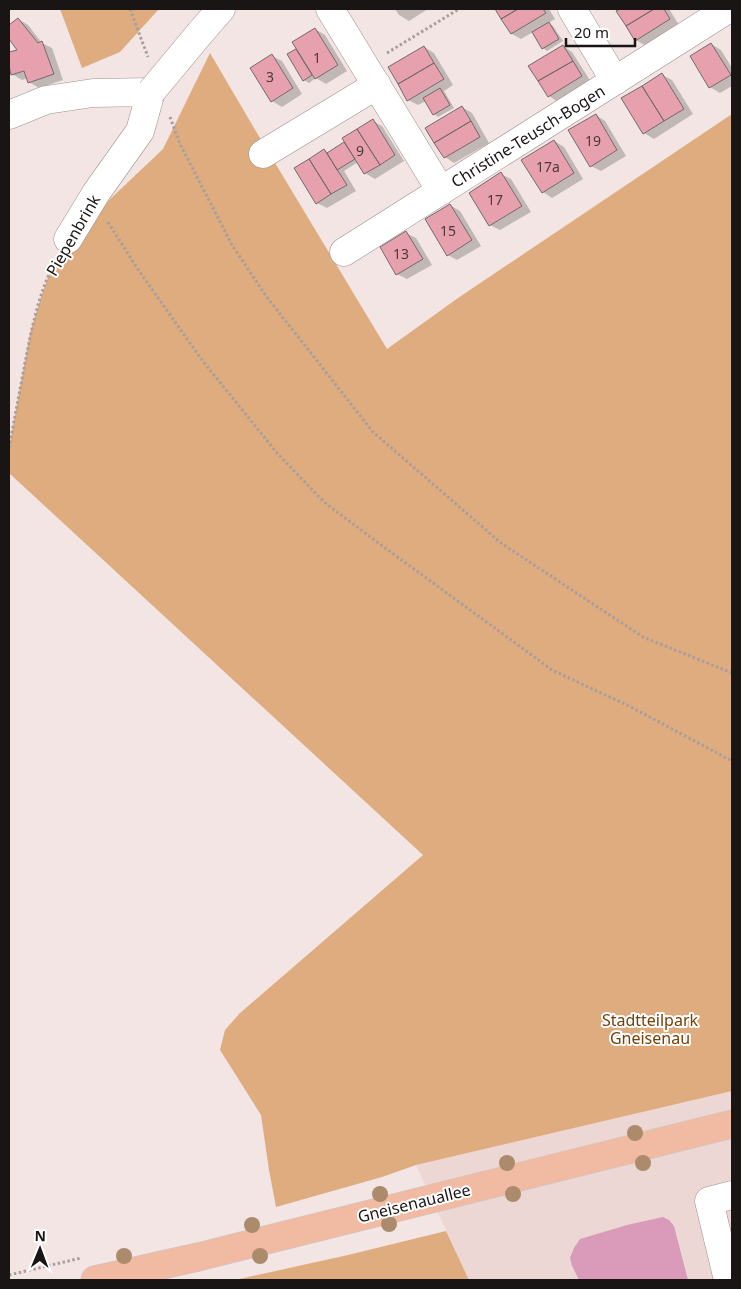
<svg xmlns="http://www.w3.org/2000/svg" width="741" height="1289" viewBox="0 0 741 1289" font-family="'Noto Sans',sans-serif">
<rect width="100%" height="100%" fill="#f2e5e3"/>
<path fill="#ecd7d4" d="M732,1091V1280H469L416,1165Z"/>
<path fill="#deac7f" d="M60,9H159L120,52L82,68Z
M210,53L254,128L387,349L458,298L732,114V1091L416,1165L382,1177L276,1207L269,1170L261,1115L220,1050L225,1030L240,1013L423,855L9,473V448L30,333L42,294L51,269L68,239L163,149Z
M446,1231L469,1280H235L348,1255Z"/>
<path fill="#da9ab9" d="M663,1217L669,1220L674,1226L688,1280H579L572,1266L570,1258L574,1248L580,1239L627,1225Z"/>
<path fill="#0003" d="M395,9H428L409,21L399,15Z
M496,9H549L555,19L548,23L553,26L563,41L547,51L543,48L533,32L521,39L512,34Z
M622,9H669L679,25L646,46L636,40L618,12Z
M18,19L28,25L42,43L52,48L63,80L39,88L29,82L28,78L22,80L12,74L9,62V53L19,50L9,37V27Z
M315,29L325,35L347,71L326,84L316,78L309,83L304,80L296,50L300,53Z
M711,44L721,50L732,68V86L720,93L710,87Z
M563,46L572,52L591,82L558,102L549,96Z
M424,47L434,53L453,85L444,91L454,108L438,117L434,114L426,101L418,105L408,100Z
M272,56L282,61L302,94L282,107L272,101Z
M662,75L672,80L693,114L654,139L644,133Z
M462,107L472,113L489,143L454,163L445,157Z
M596,115L605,121L626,156L601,171L591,166Z
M373,121L382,126L404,161L375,179L365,173L358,162L344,171L356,191L327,208L317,203L324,150L329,153L346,142Z
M554,141L564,147L583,179L552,198L543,192Z
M501,174L511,179L531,212L500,230L490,225Z
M450,205L460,211L481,246L457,260L448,255Z
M406,233L416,238L432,265L407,279L397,274Z"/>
<path fill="#e7a1ae" stroke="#74696b" d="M495,9H518L501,19Z
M518,9H543L546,13L511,34L501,19Z
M620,9H654L626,26L616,11Z
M654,9H664L670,19L635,41L626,26Z
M18,18L38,43L42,41L54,74L28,83L24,71L11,75L9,66V52L17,50L9,39V25Z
M549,22L559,39L542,49L532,32Z
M315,28L338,65L315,79L292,42Z
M711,43L731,75L709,88L690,56Z
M563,45L573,61L538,81L528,66Z
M424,46L434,63L398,84L388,67Z
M296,49L312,75L303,81L287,54Z
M272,54L293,88L271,102L250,68Z
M573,61L582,76L548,97L538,81Z
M434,63L444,79L407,101L398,84Z
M662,73L684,109L664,121L642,86Z
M642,86L664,121L643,134L621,98Z
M440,88L450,105L433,115L423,98Z
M462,106L471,121L434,143L425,128Z
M596,114L617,150L590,167L568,130Z
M373,119L395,155L380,165L357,129Z
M471,121L480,137L444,158L434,143Z
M357,129L380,165L364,174L342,138Z
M554,140L574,173L542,193L521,160Z
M344,142L355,159L337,170L327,153Z
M324,149L347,185L331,194L309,159Z
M309,159L331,194L316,204L294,168Z
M501,172L522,206L489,226L469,193Z
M450,204L472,240L447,256L425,219Z
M406,231L423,259L396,275L380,247Z"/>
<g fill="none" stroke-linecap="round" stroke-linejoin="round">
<g stroke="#9d918f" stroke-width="29">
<path id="minor" d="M330,9L441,191
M572,9L615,81
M200,33L221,9
M9,115L46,100L93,93L151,92L140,131L96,193L68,239
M263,154L377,85
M344,252L728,9
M728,1280L709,1201L732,1195"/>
</g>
<g stroke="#c8c7c7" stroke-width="29">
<path id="major" d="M95,1280L198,1257L732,1124"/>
</g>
<path stroke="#a89e9c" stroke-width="3" stroke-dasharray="2.5 2.5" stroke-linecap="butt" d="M130,9L148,57
M387,53L459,9
M170,117L180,144L232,245L266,296L373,432L501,543L643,637L732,673
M108,222L137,268L202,360L277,453L324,502L388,550L552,670L631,707L732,761
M9,448C14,421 19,395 24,368C31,332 38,293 56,260
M9,1275L81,1258"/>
<use href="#minor" stroke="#fff" stroke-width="28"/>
<use href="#major" stroke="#f1bba3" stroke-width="28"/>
<g stroke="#9d918f" stroke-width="29" stroke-linecap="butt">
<path id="minor-bridge" d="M151,92L200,33"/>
</g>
<use href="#minor-bridge" stroke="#fff" stroke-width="28"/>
</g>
<g fill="#ab8b6b">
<circle cx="635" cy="1133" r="8"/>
<circle cx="507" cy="1163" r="8"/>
<circle cx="643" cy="1163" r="8"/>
<circle cx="380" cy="1194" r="8"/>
<circle cx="513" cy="1194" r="8"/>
<circle cx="389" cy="1224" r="8"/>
<circle cx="252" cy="1225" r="8"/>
<circle cx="124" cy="1256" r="8"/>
<circle cx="260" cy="1256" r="8"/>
</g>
<g text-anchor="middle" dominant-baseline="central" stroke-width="4" stroke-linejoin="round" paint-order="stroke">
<g font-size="14" fill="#4c383a">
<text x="317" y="57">1</text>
<text x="270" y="76">3</text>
<text x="593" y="140">19</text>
<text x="360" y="150">9</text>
<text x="548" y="166">17a</text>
<text x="495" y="199">17</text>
<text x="448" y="230">15</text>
<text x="401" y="253">13</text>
</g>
<g font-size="16" fill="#191514" stroke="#fff">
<text transform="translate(528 136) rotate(-32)">Christine-Teusch-Bogen</text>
<text transform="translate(73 235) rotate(-60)">Piepenbrink</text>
<text transform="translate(414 1203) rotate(-14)">Gneisenauallee</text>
</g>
<g font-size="16" fill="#714108" stroke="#fff">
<text x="650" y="1020">Stadtteilpark<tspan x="650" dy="18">Gneisenau</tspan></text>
</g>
</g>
<rect width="741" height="1289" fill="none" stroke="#191514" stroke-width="20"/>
<g transform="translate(40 1249) rotate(1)" stroke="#ffffff" stroke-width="4" paint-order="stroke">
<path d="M0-4L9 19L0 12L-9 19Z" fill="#191514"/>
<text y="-8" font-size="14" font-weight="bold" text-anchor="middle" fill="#191514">N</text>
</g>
<path d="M566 38v8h69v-8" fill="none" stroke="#191514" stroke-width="2.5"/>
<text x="574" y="38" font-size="15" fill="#191514" stroke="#ffffff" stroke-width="4" paint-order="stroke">20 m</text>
</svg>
